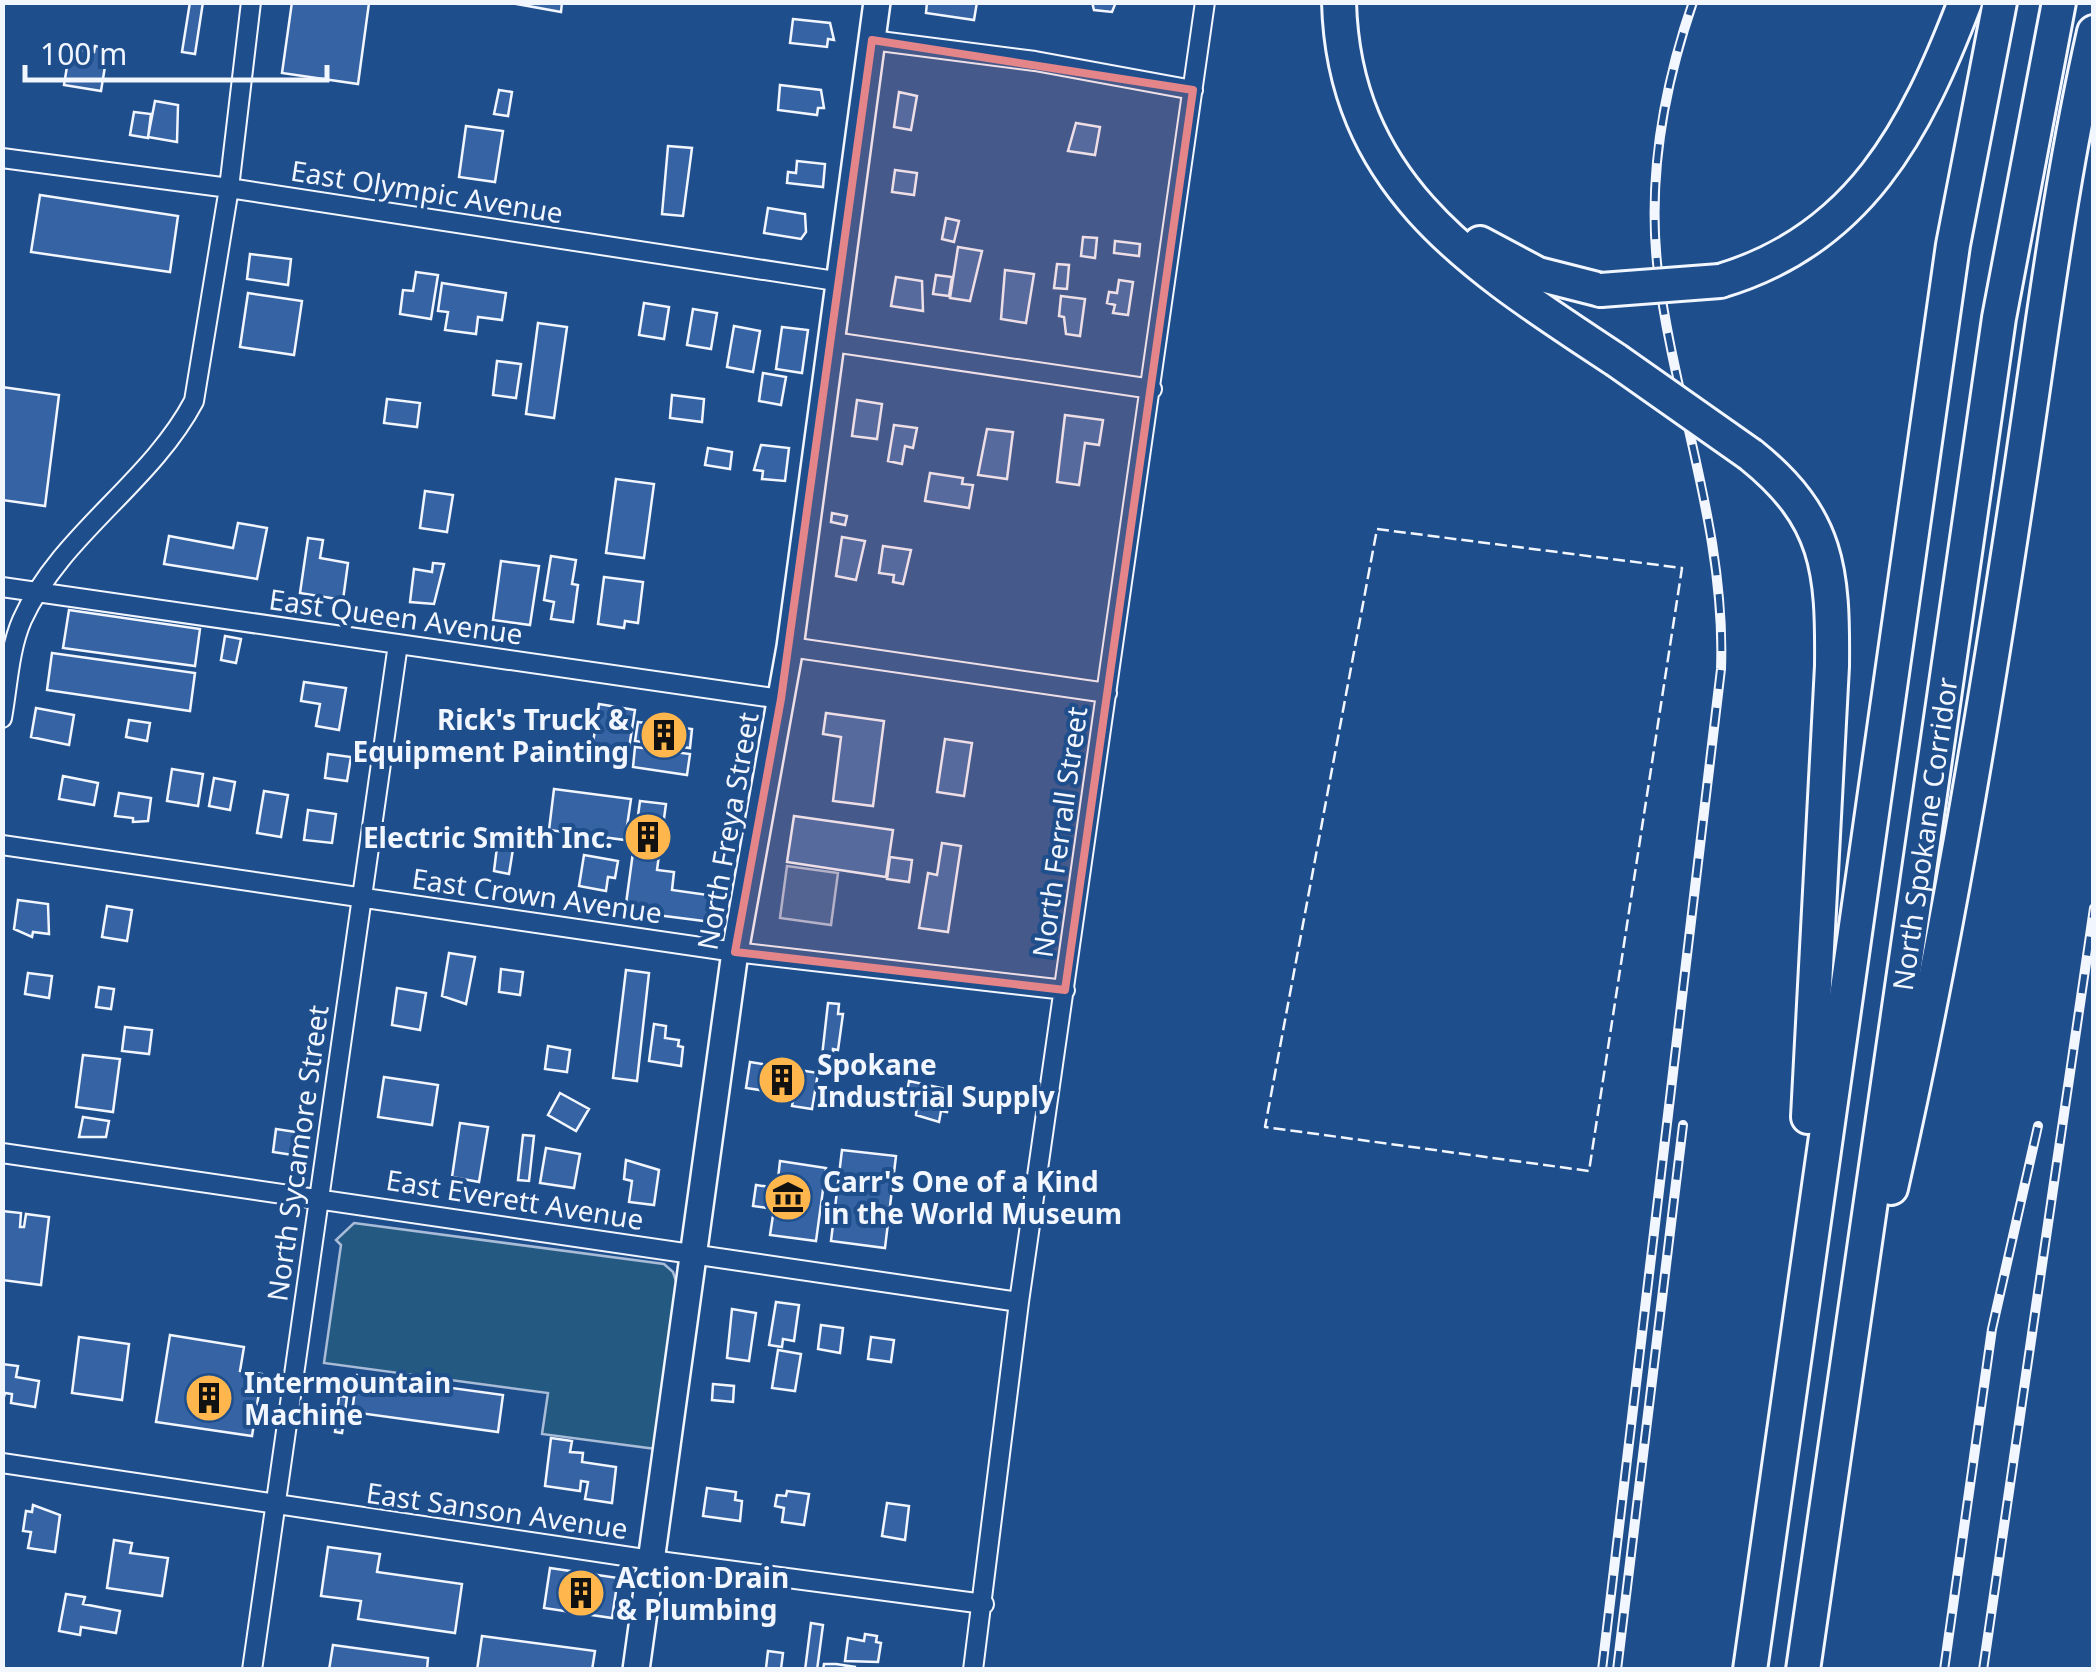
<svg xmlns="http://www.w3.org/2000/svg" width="2096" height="1672" viewBox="0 0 2096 1672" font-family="'Noto Sans',sans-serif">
<rect width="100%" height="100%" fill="#1f4e8c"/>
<path fill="#245a82" stroke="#a8bbd7" stroke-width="2.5" d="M354,1223L664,1264L673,1272L677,1284L656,1449L542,1434L548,1393L324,1363L341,1245L336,1240Z"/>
<path fill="#305b95" stroke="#a8bbd7" stroke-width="2.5" d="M787,866L838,873L831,925L780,918Z"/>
<path fill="#3563a3" stroke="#f2f6ff" stroke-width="2.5" d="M190,2H203L195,54L182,52Z
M292,2L369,3L358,84L282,73Z
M506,2H562L561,12Z
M927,2H977L974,20L926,13Z
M1092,2H1116L1112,12L1094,10Z
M793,19L830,23L834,40L828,39L827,47L790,43Z
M95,46L108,48L101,91L64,85L70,48L94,52Z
M780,85L821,90L824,108H818L817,115L778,110Z
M499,90L512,92L508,116L494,114Z
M899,92L917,96L911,130L894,127Z
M155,101L178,105L177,142L148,137Z
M134,112L151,114L148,138L130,135Z
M1076,123L1100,127L1095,155L1068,151Z
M466,126L503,131L495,182L459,177Z
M668,146L692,148L683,216L662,214Z
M797,161L825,164L823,187L787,183L788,172L796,173Z
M895,170L917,173L914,195L892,192Z
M40,195L178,216L170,272L31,252Z
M768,208L805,214L806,232L801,239L764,233Z
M946,218L959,221L954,242L942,239Z
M1083,237L1097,238L1095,258L1081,256Z
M1115,241L1140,244L1139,256L1114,253Z
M958,247L982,251L970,301L950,298Z
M250,254L291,259L288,285L247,279Z
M1057,264L1069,265L1067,289L1054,288Z
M1005,270L1034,274L1026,323L1001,319Z
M416,272L438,275L431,319L400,314L403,290L413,291Z
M936,275L952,277L949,296L933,294Z
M896,277L922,281L923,311L891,306Z
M1119,280L1133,282L1128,315L1113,313L1115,305L1107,303L1109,292L1117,293Z
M442,283L506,293L502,320L478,317L476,334L445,330L448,312L438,311Z
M248,293L302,301L294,355L240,347Z
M1061,296L1085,299L1080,336L1066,334L1064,317L1059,316Z
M644,303L669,307L664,339L639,335Z
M693,309L717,313L711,349L687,345Z
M538,323L567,327L554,418L526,414Z
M734,326L760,331L753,372L727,367Z
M782,327L808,330L802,373L776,369Z
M497,361L521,364L516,398L493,395Z
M763,373L786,377L781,405L759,401Z
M2,387L59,395L45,506L2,500Z
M672,395L704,399L702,422L670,418Z
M387,399L420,403L417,427L384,423Z
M857,400L882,404L877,439L852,436Z
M1065,415L1103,420L1099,445L1085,443L1079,485L1057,482Z
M894,425L917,428L913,448L905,446L902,464L888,461Z
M987,429L1013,432L1007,479L978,475Z
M761,445L789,448L785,481L762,479L763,471L754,470Z
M708,448L732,452L730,469L705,465Z
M930,473L963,478L962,484L973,485L969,508L925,501Z
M616,479L654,484L644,558L606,553Z
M425,491L453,495L447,532L420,528Z
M832,513L847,516L845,525L831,522Z
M238,523L267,528L257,579L164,564L169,536L233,548Z
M842,537L865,541L856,580L836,576Z
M308,538L323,540L320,558L348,563L343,600L300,593Z
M883,546L911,550L903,584L893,582L894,575L879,573Z
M551,556L576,560L572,584L578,585L573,622L551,619L554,602L544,600Z
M501,561L539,566L530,625L493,620Z
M433,563L444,564L434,604L410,602L414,569L432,572Z
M604,577L643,582L638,623L625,621L624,628L598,624Z
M69,610L200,629L195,666L63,648Z
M225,636L241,639L236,663L221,660Z
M52,653L195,673L190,711L47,690Z
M304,682L346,688L339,730L316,726L320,704L301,701Z
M599,704L635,710L626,767L590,762Z
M36,708L74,715L69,745L31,737Z
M826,713L884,721L873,806L833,801L841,737L823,734Z
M129,720L150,723L147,741L126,737Z
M638,722L692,729L690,748L635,741Z
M945,739L972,743L964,796L937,792Z
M635,747L690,754L687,775L633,767Z
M328,754L351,757L347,781L325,778Z
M172,769L203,774L198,806L167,801Z
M63,776L98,783L94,805L59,799Z
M214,778L235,782L230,810L209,806Z
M554,789L631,799L625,840L549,830Z
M264,791L288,795L281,837L257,833Z
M119,793L151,798L148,821L133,822V818L115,816Z
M640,801L666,804L657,870L674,872L672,890L715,896L712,922L625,911Z
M308,810L336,814L332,843L304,840Z
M794,816L893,830L886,877L787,862Z
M942,843L961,846L948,932L919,928L928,873L937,875Z
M497,847L513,849L509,874L494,871Z
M584,855L618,861L615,878L608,877L606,891L579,886Z
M890,857L912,860L909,882L887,879Z
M18,900L48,904L49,934L33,932L32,937L14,929Z
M107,906L132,910L127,941L102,937Z
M449,953L475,957L466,1004L442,996Z
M501,969L523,972L520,995L499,992Z
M626,970L649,973L637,1081L613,1078Z
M28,973L52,976L49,998L25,994Z
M99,987L114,989L111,1009L96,1007Z
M397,988L426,993L420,1030L392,1025Z
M828,1003L839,1004L838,1014H843L838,1050L833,1049V1057L822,1056Z
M654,1024L666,1026L665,1038L679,1040L678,1046L683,1047L681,1066L649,1061Z
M125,1027L152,1030L149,1054L122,1051Z
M548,1046L570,1050L567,1072L545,1069Z
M83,1055L120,1059L113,1112L76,1107Z
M750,1062L818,1073L812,1109L792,1106L794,1095L746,1088Z
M384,1077L438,1085L432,1125L378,1117Z
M909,1081L950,1090L947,1112L941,1111L939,1122L916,1115L917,1105L905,1103Z
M560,1093L589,1109L576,1131L548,1115Z
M83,1117L109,1121L106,1137H79Z
M460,1123L488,1127L479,1182L452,1177Z
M276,1129L296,1132L293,1155L273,1152Z
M523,1135L534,1136L529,1181L518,1180Z
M546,1148L580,1154L574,1188L540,1183Z
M842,1150L896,1156L885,1248L831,1241Z
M626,1160L659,1170L654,1205L629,1202L632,1181L624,1179Z
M780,1161L826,1168L816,1241L770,1235L774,1209L753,1206L756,1185L777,1188Z
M2,1211L21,1213L20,1227H24L26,1214L49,1217L41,1285L2,1280Z
M776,1302L799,1305L794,1341L783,1339L782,1347L769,1345Z
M732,1309L756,1313L749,1361L727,1358Z
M821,1325L843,1328L840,1353L818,1349Z
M170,1335L244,1347L240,1371L262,1374L252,1436L156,1422Z
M79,1337L129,1344L122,1400L72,1393Z
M871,1337L894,1340L891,1362L868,1359Z
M778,1350L801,1354L795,1391L772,1388Z
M2,1364L18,1366L16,1377L39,1381L35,1407L11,1403L12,1394L5,1393L2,1404Z
M357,1375L503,1395L498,1432L352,1412Z
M713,1384L734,1386L733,1402L712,1400Z
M339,1396L347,1397L342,1433L335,1432Z
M551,1438L572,1441L570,1452L583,1453L582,1462L616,1467L612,1503L585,1499L588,1482L581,1481L580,1491L545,1486Z
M707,1488L736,1492L735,1500L742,1501L740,1521L703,1516Z
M787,1491L809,1494L804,1525L782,1522L784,1508L775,1506L777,1495L786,1496Z
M887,1503L909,1506L905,1540L882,1536Z
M33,1505L60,1515L55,1552L28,1548L31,1532L23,1531L26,1511L32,1512Z
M114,1540L132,1543L130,1553L168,1558L162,1596L107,1588Z
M328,1547L380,1554L377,1572L462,1584L455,1633L358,1619L361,1601L321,1596Z
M550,1568L618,1578L612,1618L544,1608Z
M66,1594L85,1597L83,1604L120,1611L116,1633L81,1627L80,1635L59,1631Z
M811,1623L823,1625L817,1670H805Z
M865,1634L877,1636L876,1642L881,1643L878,1662L845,1661L848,1638L864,1641Z
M482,1636L595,1651L592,1670H477Z
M333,1645L428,1658L427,1670H329Z
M768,1651L783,1653L781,1669L766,1668Z
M824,1664H836L856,1667L823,1670Z"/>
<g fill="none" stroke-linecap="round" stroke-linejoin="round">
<g stroke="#f2f6ff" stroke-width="22">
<path id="street" d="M872,40L1035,61L1193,90
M2,158L229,188L842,282
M833,342L1152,389
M2,587L781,699
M790,647L1107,693
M2,718C8,685 9,650 22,620C61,534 150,484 194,401L229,188L251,2
M2,845L735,952L1065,990
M2,1153L1019,1302
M2,1463L651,1560L984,1604
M252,1670L398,644
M973,1670L1019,1302L1205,2"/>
</g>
<g stroke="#f2f6ff" stroke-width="30">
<path id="secondary" d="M636,1670L735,952L790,647L877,2"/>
</g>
<g stroke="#f2f6ff" stroke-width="38">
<g id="highway">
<path d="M1339,2C1344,188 1477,268 1616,360"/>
<path d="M1480,243L1538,274L1601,290"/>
<path d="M1720,281C1859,240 1916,130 1965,2"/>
<path d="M1751,455C1829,518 1833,570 1832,666L1808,1117"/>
<path d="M1891,1188C1943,959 1982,727 2017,496C2041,341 2059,186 2094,32"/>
<path d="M1750,1670L1953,245L2000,2"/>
<path id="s1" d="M1803,1670L1999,318L2059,2"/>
</g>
</g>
<use href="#street" stroke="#1f4e8c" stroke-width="18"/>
<use href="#secondary" stroke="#1f4e8c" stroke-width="25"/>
<use href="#highway" stroke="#1f4e8c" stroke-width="32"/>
<g stroke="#f2f6ff" stroke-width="10">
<path id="rail" d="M1602,1670L1721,669C1726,532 1675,406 1658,272C1647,180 1663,89 1693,2
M1617,1670L1683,1125
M1944,1670L1992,1329L2038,1126
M1983,1670L2094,908"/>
</g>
<use href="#rail" stroke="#1f4e8c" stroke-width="6" stroke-dasharray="19" stroke-linecap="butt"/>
<g stroke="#f2f6ff" stroke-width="38" stroke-linecap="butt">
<path id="highway-bridge" d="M1601,290L1720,281
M1616,360L1751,455"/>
</g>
<use href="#highway-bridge" stroke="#1f4e8c" stroke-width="32"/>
<path stroke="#f2f6ff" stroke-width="2.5" stroke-dasharray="12 5" stroke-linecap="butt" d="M1377,529L1682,568L1589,1171L1265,1127Z"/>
</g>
<path fill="#e38589" fill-opacity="0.2" stroke="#e38589" stroke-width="8" stroke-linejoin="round" d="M872,40L1193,90L1065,990L735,952L781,699Z"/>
<defs>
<g id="building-disc" transform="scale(2.5)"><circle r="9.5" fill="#ffb74d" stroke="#1f4e8c"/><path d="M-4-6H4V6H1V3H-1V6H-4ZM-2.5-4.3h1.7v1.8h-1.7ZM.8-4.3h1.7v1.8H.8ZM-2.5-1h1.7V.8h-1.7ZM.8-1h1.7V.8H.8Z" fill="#111"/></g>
<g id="museum-disc" transform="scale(2.5)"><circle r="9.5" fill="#ffb74d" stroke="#1f4e8c"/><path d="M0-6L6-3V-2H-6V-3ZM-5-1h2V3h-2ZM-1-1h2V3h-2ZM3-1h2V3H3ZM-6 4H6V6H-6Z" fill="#111"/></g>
</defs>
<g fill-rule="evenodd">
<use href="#building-disc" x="664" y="735"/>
<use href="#building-disc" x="648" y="837"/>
<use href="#building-disc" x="782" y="1080"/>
<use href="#museum-disc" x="788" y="1197"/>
<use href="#building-disc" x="209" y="1398"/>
<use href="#building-disc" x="581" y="1593"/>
</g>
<g text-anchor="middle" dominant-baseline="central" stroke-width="8" stroke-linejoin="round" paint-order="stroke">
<g font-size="28" fill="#f2f6ff" stroke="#1f4e8c">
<text transform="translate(427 191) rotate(9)">East Olympic Avenue</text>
<text transform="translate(396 616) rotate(8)">East Queen Avenue</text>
<text transform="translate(727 831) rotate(-80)">North Freya Street</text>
<text transform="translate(1059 832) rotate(-82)">North Ferrall Street</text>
<text stroke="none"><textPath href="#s1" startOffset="845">North Spokane Corridor</textPath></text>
<text transform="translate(537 895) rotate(8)">East Crown Avenue</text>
<text transform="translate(297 1153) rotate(-82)">North Sycamore Street</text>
<text transform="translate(515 1199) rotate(9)">East Everett Avenue</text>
<text transform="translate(497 1510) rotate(8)">East Sanson Avenue</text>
</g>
<g font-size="28" font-weight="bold" fill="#f2f6ff" stroke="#1f4e8c" text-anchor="start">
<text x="629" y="719" text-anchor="end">Rick's Truck &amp;<tspan x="629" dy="32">Equipment Painting</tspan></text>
<text x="613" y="837" text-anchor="end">Electric Smith Inc.</text>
<text x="817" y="1064">Spokane<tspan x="817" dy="32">Industrial Supply</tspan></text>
<text x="823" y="1181">Carr's One of a Kind<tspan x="823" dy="32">in the World Museum</tspan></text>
<text x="244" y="1382">Intermountain<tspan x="244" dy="32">Machine</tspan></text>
<text x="616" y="1577">Action Drain<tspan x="616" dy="32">&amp; Plumbing</tspan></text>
</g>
</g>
<rect width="2096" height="1672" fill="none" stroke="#f2f6ff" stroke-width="10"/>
<path d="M25 65v15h302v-15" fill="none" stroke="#f2f6ff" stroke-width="5"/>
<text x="40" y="65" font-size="30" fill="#f2f6ff" stroke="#1f4e8c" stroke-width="8" paint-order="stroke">100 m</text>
</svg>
